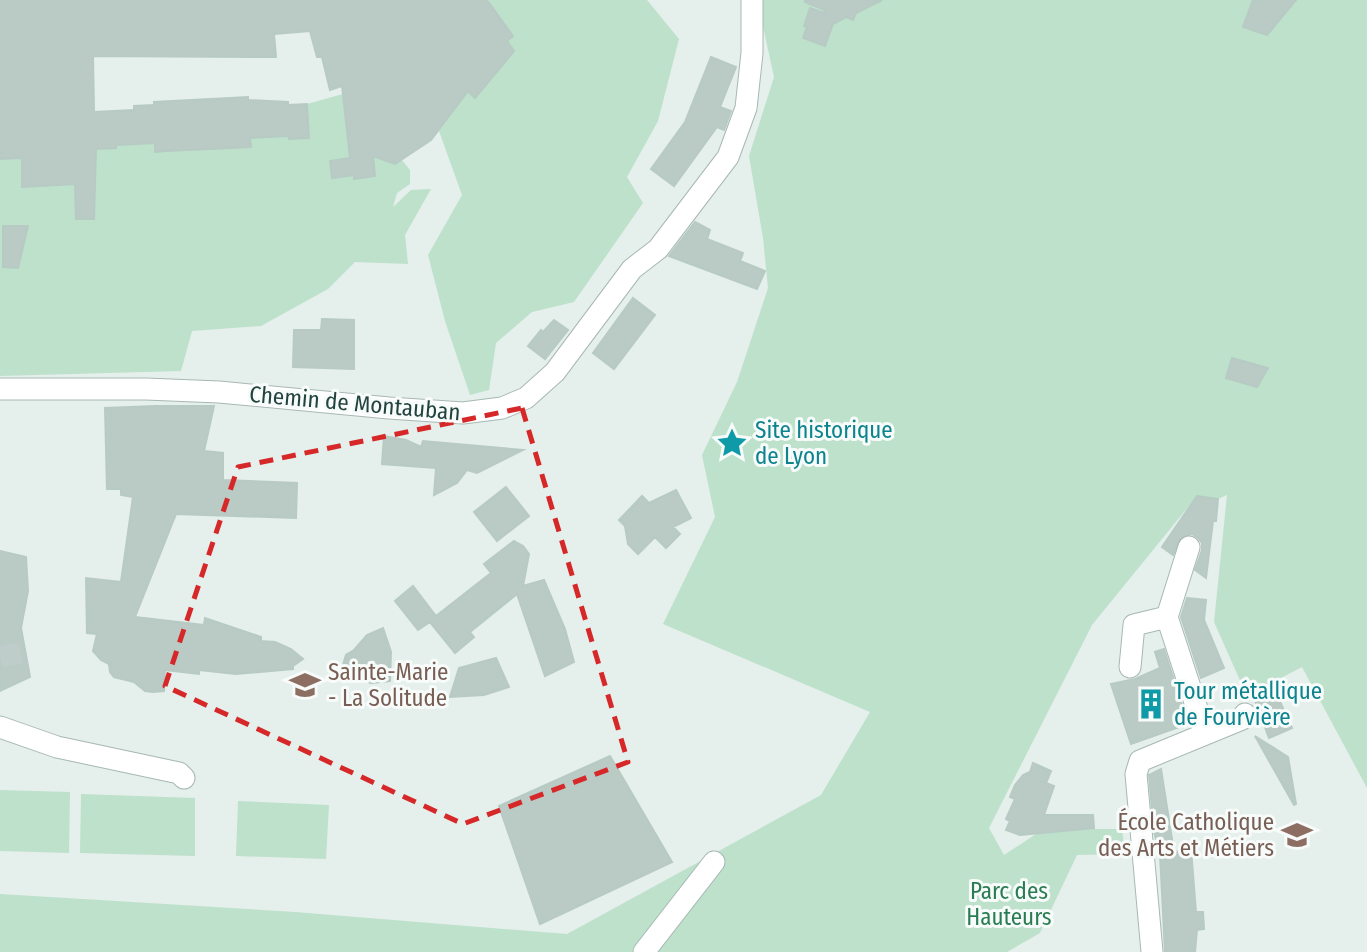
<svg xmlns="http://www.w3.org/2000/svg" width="1367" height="952" viewBox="0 0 1367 952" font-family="'Fira Sans Condensed',sans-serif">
<rect width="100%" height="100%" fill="#e5efec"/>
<path fill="#bde1cb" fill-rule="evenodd" d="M489,0H647L679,39L658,121L627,177L643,203L574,302L532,312L496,343L489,390L470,395L445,321L428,255L462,195L439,131L505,40L488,4Z
M763,0H1367V788L1302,667L1247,696L1214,622L1227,495L1218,499L1197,496L1092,625L989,828L1004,855L1036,834L1077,829H1122L1125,854L1077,855L1040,933L1007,952H0V894L295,912L567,934L821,795L870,712L663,624L715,517L702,455L737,382L768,288L763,238L749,156L774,77L762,22Z
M343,94L369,143L383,141L387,161L395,164L402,160L410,170V184L397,193L393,207L411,190L431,189L405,235L408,264L355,262L328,289L261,326L192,331L181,371L0,376V159L94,150L307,104ZM75,184H82L94,218L76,219Z
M0,790L70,792L69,853L0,851Z
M81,794L195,798V856L80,853Z
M238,801L329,805L326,859L236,856Z"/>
<path fill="#bacac5" stroke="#b7cac4" stroke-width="2" d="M0,0H487L513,36L507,41L514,51L475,98L468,91L431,140L395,164L373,156L375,176L354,179V175L332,178L330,161L350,158L342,86L330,90L322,57H317L310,31L274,34L276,57L93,56L94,112L134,110V106L154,105V102L248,97V100L288,102V105L307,104L309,138L289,139V136L250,138L251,147L166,151L155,152V143L116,145V148L96,149L94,219H76L75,184L22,187V158L0,159Z
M805,0H882L856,13L853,20L846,17L833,24L825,46L803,38L807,27L804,26L810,8L824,13L825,10L805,2Z
M1253,0H1296L1267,35L1243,27Z
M711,57L736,67L720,107L731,111L724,130L717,127L674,186L651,169L685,122Z
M695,222L710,230L707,239L743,253L740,261L765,271L757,289L669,256Z
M3,226H28L18,268L3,267Z
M633,298L655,315L614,369L593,353Z
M322,319L354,320V369L293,367L294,330H321Z
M554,320L568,330L545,359L528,346L541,330L543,332Z
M1232,358L1268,368L1257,387L1226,378Z
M156,406H214L204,451L223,453V480L297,483L296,518L176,514L135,617L204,625L205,618L261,637V641L275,642L291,649L303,659L293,666V669L236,674L199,670V674L165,670L164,691L153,692L145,691L134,682L114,677L110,672L109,664L101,660L93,651L97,634L87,633L86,578L121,582L133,497L121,495V489H107L105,408Z
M384,436L406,440L421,447L423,441L523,450L477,473L467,470L457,483L434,495L436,468L382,464Z
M506,487L529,516L497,541L474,512Z
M676,490L691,518L673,527L680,534L666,548L655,537L638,554L628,544L625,526L619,520L642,496L649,503Z
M1197,496L1218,499L1216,521H1213L1206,578L1195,570L1202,550V543L1198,538L1192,534L1181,537L1173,555L1162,547Z
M514,541L523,546L529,554L523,586L544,580L565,629L574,662L545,676L517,594L470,632L474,637L455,653L430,622L418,630L395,601L413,586L436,616L491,573L484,564Z
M0,551L26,557L28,591L21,628L30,677L0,691Z
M1187,598L1206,600L1204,620L1224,668L1201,678L1181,617Z
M383,628L391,652L390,681L371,683L347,675L343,665L346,655L354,650L367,635Z
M1164,649L1188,724L1131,744L1111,684L1135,679L1160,668L1155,652Z
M496,658L509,687L484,695L450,697L459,668Z
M1271,682L1292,728L1269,738L1252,693Z
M1255,736L1288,757L1296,804L1294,805Z
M610,756L672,862L540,924L499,806Z
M1033,763L1051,771L1046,783L1054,786L1044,815H1093L1094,828L1020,835L1006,830L1010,821L1006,819L1015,799L1010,797L1015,785L1023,775L1030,772Z
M1161,769L1174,852L1191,849L1196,912H1203L1204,929L1197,930L1195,952H1165L1160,854L1154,831L1149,775Z"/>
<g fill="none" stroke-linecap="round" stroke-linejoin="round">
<path stroke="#becdc9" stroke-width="21" stroke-dasharray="21 10" stroke-linecap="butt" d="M0,657L26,652"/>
<g stroke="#a7b8b4" stroke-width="23">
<path id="minor" d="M0,389H146L219,392L389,408L463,413L502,408L526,398L555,372L632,269L658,249L728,157L746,108L752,53V0
M1189,547L1167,617L1205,733
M1130,667L1134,625L1167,617
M0,727L57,747L179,773L184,778
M644,952L714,862
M1152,952L1136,774L1140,761L1242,719L1245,714"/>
</g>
<use href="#minor" stroke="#fff" stroke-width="21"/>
</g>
<path fill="none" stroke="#d62828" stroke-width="5" stroke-dasharray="14 9" stroke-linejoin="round" d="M522,408L628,762L463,824L165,686L238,467Z"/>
<defs>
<g id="sight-bare" transform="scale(2.415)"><path d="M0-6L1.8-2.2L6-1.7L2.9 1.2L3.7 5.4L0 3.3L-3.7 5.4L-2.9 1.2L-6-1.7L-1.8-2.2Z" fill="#0f9aa8" stroke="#f7fbf9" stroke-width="2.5" paint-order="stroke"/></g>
<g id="school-bare" transform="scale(2.415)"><path d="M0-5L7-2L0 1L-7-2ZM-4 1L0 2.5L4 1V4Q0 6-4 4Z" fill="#8d6e63" stroke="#f7fbf9" stroke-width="2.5" paint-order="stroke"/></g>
<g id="building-bare" transform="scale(2.415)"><path d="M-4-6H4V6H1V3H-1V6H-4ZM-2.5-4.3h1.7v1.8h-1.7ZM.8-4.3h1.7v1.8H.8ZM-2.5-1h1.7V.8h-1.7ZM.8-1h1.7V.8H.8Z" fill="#0f9aa8" stroke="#f7fbf9" stroke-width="2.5" paint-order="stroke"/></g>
<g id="university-bare" transform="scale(2.415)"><path d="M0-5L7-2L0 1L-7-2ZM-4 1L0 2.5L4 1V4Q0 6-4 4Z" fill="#8d6e63" stroke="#f7fbf9" stroke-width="2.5" paint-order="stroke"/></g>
</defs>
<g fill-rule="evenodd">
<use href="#sight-bare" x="732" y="443"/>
<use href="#school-bare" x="305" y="685"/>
<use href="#building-bare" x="1151" y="704"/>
<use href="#university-bare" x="1297" y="835"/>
</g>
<g text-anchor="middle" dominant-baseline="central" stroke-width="6" stroke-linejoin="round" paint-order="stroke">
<g font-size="23" fill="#23433e" stroke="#f7fbf9">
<text transform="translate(355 403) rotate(5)">Chemin de Montauban</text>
</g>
<g font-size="23" fill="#0d838f" stroke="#f7fbf9" text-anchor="start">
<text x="755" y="430">Site historique<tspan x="755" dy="26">de Lyon</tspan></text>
<text x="1174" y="691">Tour métallique<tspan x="1174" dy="26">de Fourvière</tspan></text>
</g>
<g font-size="23" fill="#785e54" stroke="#f7fbf9" text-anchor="start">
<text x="328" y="672">Sainte-Marie<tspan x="328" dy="26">- La Solitude</tspan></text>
<text x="1274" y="822" text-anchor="end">École Catholique<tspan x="1274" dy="26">des Arts et Métiers</tspan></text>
</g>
<g font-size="23" fill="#2a7d53" stroke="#f7fbf9">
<text x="1009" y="891">Parc des<tspan x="1009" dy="26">Hauteurs</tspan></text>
</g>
</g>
</svg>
